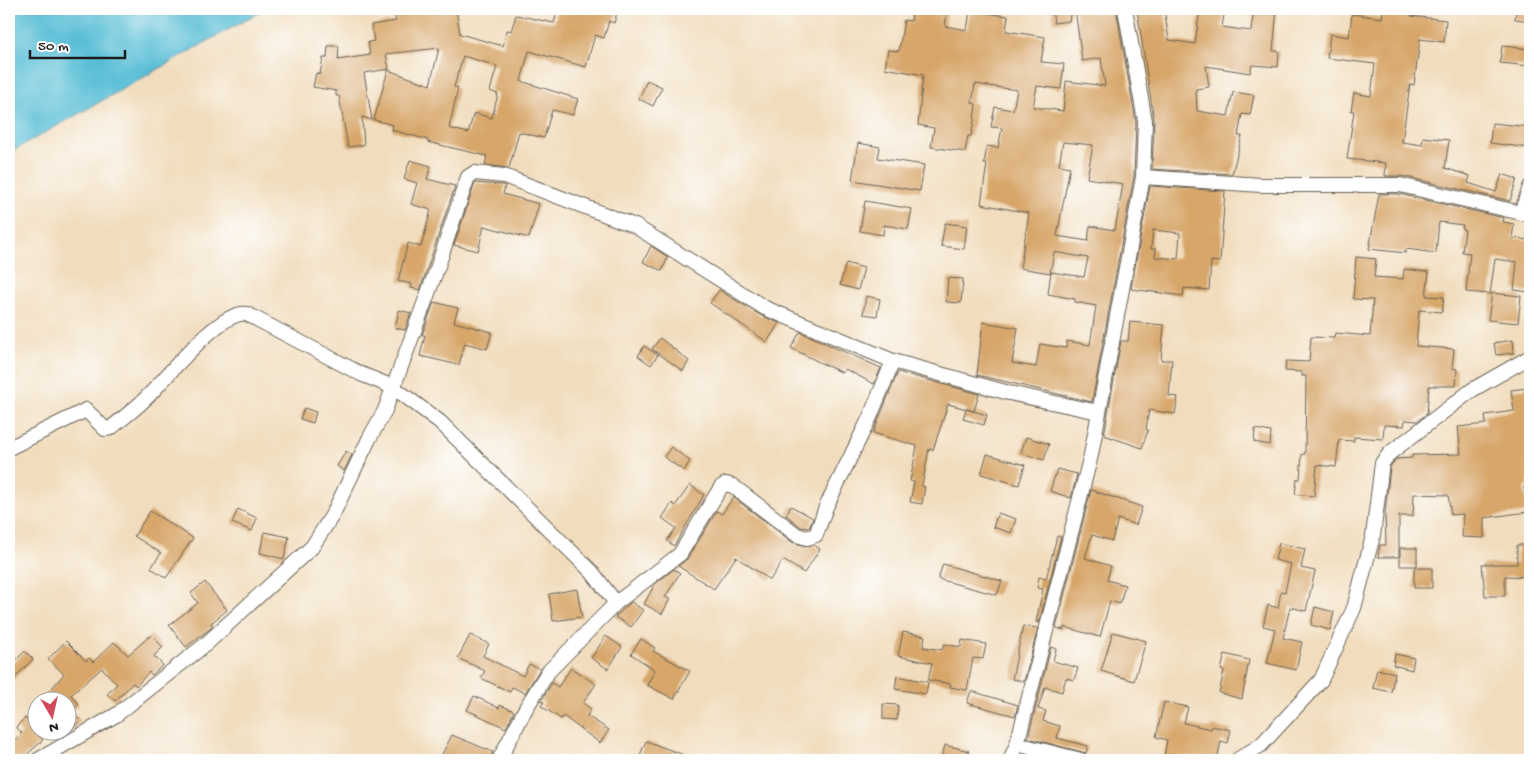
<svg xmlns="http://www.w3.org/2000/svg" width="1539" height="769" viewBox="0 0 1539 769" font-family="'Gochi Hand',sans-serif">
<rect width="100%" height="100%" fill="#fff"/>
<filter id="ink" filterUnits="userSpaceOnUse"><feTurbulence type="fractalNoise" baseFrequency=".02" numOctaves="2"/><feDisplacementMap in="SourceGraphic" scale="10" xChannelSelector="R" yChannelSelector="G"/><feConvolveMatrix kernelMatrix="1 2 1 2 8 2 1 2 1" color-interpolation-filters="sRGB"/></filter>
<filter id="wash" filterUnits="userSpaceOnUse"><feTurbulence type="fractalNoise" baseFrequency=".0096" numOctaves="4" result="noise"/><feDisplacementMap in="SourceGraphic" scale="20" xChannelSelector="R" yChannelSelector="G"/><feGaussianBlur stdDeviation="1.12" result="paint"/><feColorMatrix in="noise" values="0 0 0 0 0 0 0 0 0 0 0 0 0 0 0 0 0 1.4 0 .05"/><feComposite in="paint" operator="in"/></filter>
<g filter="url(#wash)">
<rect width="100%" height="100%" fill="#f1ddbd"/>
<path fill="#57bdd5" stroke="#3a6c78" d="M9,9H265L9,153Z"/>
<g id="blocks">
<path fill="#d7a669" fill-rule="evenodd" d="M413,9H456L460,34L503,46L507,30L511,31L516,15L554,23L558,9H583L596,13L597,9H618L614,23L609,21L604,38L595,35L586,67L529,51L521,81L578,99L573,115L552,110L544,138L519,132L509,168L485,165L487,156L427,142L428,140L392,130L393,125L374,120L388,70L430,85L439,48L386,54L389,69L364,73L372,120L362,117L364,145L348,147L339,96H336V91L313,87L316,73L320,74L323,58H327L328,46H339L338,60L370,55L368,42L374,41L371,25L396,21L394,14L413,11ZM463,56L497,66L490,91L498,94L492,118L474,113L468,133L449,128L458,88L454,87Z
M913,9H948L945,26L967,30L970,11L1008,16L1006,31L1045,37L1041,62L1064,64L1061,89L1037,86L1033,107L1063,111L1066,81L1105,86L1101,58L1082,61L1075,9H1116L1136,122L1134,176L1092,402L977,375L983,322L1018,328L1012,363L1036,367L1040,344L1066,348L1067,341L1090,345L1096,306L1075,302V299L1048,294L1051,272L1084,277L1088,258L1054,252L1050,273L1020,268L1029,213L981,204L987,164H984L987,146L998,148L1002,128L991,127L995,107L1013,110L1017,90L975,84L972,103L976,104L974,121L971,136H968L965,152L931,147L934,128L918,125L923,75L885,68L888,50L899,51L904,20L911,21ZM1063,142L1093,145L1087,178L1123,184L1115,230L1090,226L1088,241L1057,236L1070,167L1059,165Z
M1052,9H1071L1069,21L1054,23Z
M1137,9H1164L1169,40L1195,44L1200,9H1225L1222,27L1251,31L1254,9H1277L1273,51H1279L1278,67L1252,65L1250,73L1206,66L1209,87L1196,89L1197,111L1228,116L1233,92L1254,95L1250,115L1242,114L1238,136H1242L1232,174L1152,169L1154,120Z
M1383,9H1412L1411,16L1446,20L1444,42L1420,39L1414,85L1410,84L1402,142L1422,145L1423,137L1449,140L1445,168L1470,176L1468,183L1496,192L1502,174L1517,179L1510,201L1402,176H1385L1386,163L1347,159L1354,111H1351L1354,93L1371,96L1375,64L1327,58L1330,34L1349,37L1352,14L1382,18Z
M1516,9H1530V21L1515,19Z
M1502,46L1530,49V66L1500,63Z
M647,80L662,87L653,106L639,99Z
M1492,123L1530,127V148L1490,143Z
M858,143L880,147L878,158L924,165L920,191L852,180Z
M410,160L431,166L427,179L455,186L420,290L411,288L412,284L398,281L408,243L421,247L431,210L411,204L417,183L404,179Z
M475,183L502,185L505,186L503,194L539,204L529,238L484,226L478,251L454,245Z
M1150,186L1225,191L1220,262L1211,261L1209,290L1184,288L1183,296L1131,289ZM1153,230L1180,233L1178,259L1155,257L1156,249H1151Z
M1379,194H1399L1504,218L1503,222L1514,224L1512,238L1530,240V292L1514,290L1517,262L1495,259L1490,294L1466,292L1470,253L1462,252L1465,230L1462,229L1463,225L1439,222L1436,253L1406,249V253L1369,249Z
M865,201L912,209L908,229L884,225L883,235L860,231Z
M945,223L967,226L964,249L941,246Z
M651,246L668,257L662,271L643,262Z
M1356,257L1376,259L1374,277L1403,279L1404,269L1429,272L1426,296L1444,297L1442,312L1419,310L1416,346L1454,349L1452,368L1457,369L1456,386H1429L1427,414L1417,421L1405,420L1404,426L1384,425L1383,439L1354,437V441L1339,440L1336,467L1317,465L1314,496L1295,494L1297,479H1300L1302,454H1305L1306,376H1302V372L1285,371L1286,361L1309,362L1311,337L1334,338L1335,333L1370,336L1373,300L1353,299Z
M846,263L864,268L858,290L840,285Z
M948,278L963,279L961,303L946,302Z
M719,290L760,315L779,323L767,342L710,303Z
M1492,293L1521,296L1518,323L1488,320Z
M866,296L880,299L877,316L863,314Z
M434,302L458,308L454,322L492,332L487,349L465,343L459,365L420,356L425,335H422Z
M399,310L411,313L405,330L395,328Z
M1130,322L1164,325L1161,360H1172L1169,396L1178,397L1175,414L1149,410L1146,429L1148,430L1142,448L1104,435L1121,341H1128Z
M800,332L881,368L874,384L845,369L843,373L825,365L791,348Z
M660,338L689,361L683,371L652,349Z
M1513,340L1514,353L1496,355L1494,343Z
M644,346L658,355L651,365L638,356Z
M898,372L979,394L974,411L948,404L933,450L929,449L922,486L925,487L922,504L910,502L914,482L910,481L917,446L873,433Z
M1527,388L1530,403V479H1528L1529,486H1524L1527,512L1484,518V538L1462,537L1463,514L1451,515L1448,495L1414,494L1413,516H1399V557H1378L1380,545H1386L1385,514L1390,467L1396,459L1412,458V455L1461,454L1458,427L1486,424L1485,415L1514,411L1511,390Z
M304,408L316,412L313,423L300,419Z
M966,409L987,415L984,425L963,419Z
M1255,429L1271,432L1270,445L1254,442Z
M1026,437L1049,444L1044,460L1021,453Z
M671,447L690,461L684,471L664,457Z
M346,451L352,455L344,471L337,466Z
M987,454L1025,465L1019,485L981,474Z
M1057,469L1077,474L1071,498L1050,491Z
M690,485L704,495L674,546L667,541L676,528L662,518L672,503L675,506Z
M1091,490L1142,507L1136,525L1118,519L1112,541L1092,535L1085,558L1111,566L1107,580L1125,585L1120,604L1110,601L1100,637L1064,627V630L1056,628Z
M733,497L792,542L805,546L814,545L820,549L804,573L783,560L770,580L736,557L714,589L678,566L687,559L717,511L722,514Z
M791,506L813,518L809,528L801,527L786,515Z
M238,509L257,518L252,531L232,523Z
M150,511L193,538L166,578L151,568L161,553L134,536Z
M998,513L1016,519L1011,533L993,527Z
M264,532L289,537L284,559L260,553Z
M1057,536L1061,537L1039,623L1036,622L1043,589L1037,588L1039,577L1046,579Z
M1279,543L1305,549L1301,568L1315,571L1306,611L1290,607L1283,638L1302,642L1296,670L1267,663L1275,629L1263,626L1268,605L1278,608L1281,591L1285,592L1291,564L1275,560Z
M1517,545H1530V577L1505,576V596H1485L1482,564H1517Z
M1400,548H1417V566H1400Z
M943,564L1002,581L997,595L938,579Z
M1414,568H1432V588H1414Z
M674,569L680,573L665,597L670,599L662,614L644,604L655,584Z
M205,582L227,610L211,623L213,626L211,628L186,647L169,625L198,603L191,593Z
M577,589L582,617L553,621L549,594Z
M631,602L643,610L631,627L615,617Z
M1315,607L1334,612L1330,630L1311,625Z
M1023,626L1038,628L1024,681L1012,679Z
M903,632L925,636L923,647L942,650L944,644L961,647L962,640L986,644L983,659L973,658L967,690L950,687L951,684L928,680L932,663L898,656Z
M1113,632L1146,641L1134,681L1101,671Z
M151,635L163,647L154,656L163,665L152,675L149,672L136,686L133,683L115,701L107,694L117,684L102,668L71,695L79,704L71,711L81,721L70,731L68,733V702H40L64,674L48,659L66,641L86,661L89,658L93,662L114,642L128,655Z
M470,635L489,644L483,656L523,676L529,664L540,669L525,693L512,687L510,692L481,678L485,671L458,658Z
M606,636L622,647L608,669L591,658Z
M641,639L655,648L653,651L690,671L674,699L647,685L655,670L631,654Z
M1051,647L1056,649L1053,661L1078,668L1074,680L1066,678L1062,692L1045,687L1038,709L1046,711L1043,721L1060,726L1057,738L1088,746L1086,753L1028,738Z
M25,651L33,659L9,684V667Z
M1225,654L1249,660L1242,699L1219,693L1224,671L1221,670Z
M1395,654L1414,658L1412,670L1393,665Z
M571,668L596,684L583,703L591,709L587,716L609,730L600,743L563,716L561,719L541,706L544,702L541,701L552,683L558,687Z
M1377,669L1395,673L1391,692L1373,688Z
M897,676L928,682L926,694L895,689Z
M971,691L1018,705L1015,716L967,703Z
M474,696L499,708L500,705L514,711L506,728L467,710Z
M1164,702L1188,707L1184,723L1211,729L1212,726L1231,730L1228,743L1221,741L1217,760L1186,756L1183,760L1164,756L1167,740L1156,737Z
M883,704L898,705L897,720L883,719Z
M25,718L33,725L30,727L43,740L21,760H13L9,756V746L22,733L16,727Z
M452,735L493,752L489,760H439Z
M646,741L695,759V760H638Z
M945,745L969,751L966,760H941Z"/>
</g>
</g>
<g filter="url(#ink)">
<use href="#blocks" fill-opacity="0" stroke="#676054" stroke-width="1"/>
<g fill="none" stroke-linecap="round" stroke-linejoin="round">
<g stroke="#676054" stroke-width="16">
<path id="minor" d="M1143,177L1261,185H1400L1530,215
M1521,213L1530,187
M9,448L86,410L105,429L111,428C124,417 138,407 149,395C168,376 221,309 247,314L361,374L393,387L440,422L592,572L616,603
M1017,744L1081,760
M38,760L116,715L206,644L312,547L333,514L369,439L385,410L438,266L463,191L468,177L474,173L504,176L635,226L765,308L893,361L1009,393L1098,412
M499,760L526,708L548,672L616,603L680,554L721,487L726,484L733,486L797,535L807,538L816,535L826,507L870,417L893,361
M1010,760L1017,744L1091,455L1143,177L1145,121L1125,9
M1237,760L1261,745L1321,680L1354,608L1373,536L1382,463L1390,453L1472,390L1530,357"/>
</g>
<use href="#minor" stroke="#fff" stroke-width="14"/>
</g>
</g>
<rect width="1539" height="769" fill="none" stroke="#fff" stroke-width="30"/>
<g transform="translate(52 716) rotate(171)"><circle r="24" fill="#ffffff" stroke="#a4a4a4"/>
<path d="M0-4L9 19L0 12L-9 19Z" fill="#d1495b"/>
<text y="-8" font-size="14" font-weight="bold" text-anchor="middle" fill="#1c1c1c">N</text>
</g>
<path d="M30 50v8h95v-8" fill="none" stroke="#1c1c1c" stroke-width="2.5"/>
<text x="38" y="50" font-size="15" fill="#1c1c1c" stroke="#ffffff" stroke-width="4" paint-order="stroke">50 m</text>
</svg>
